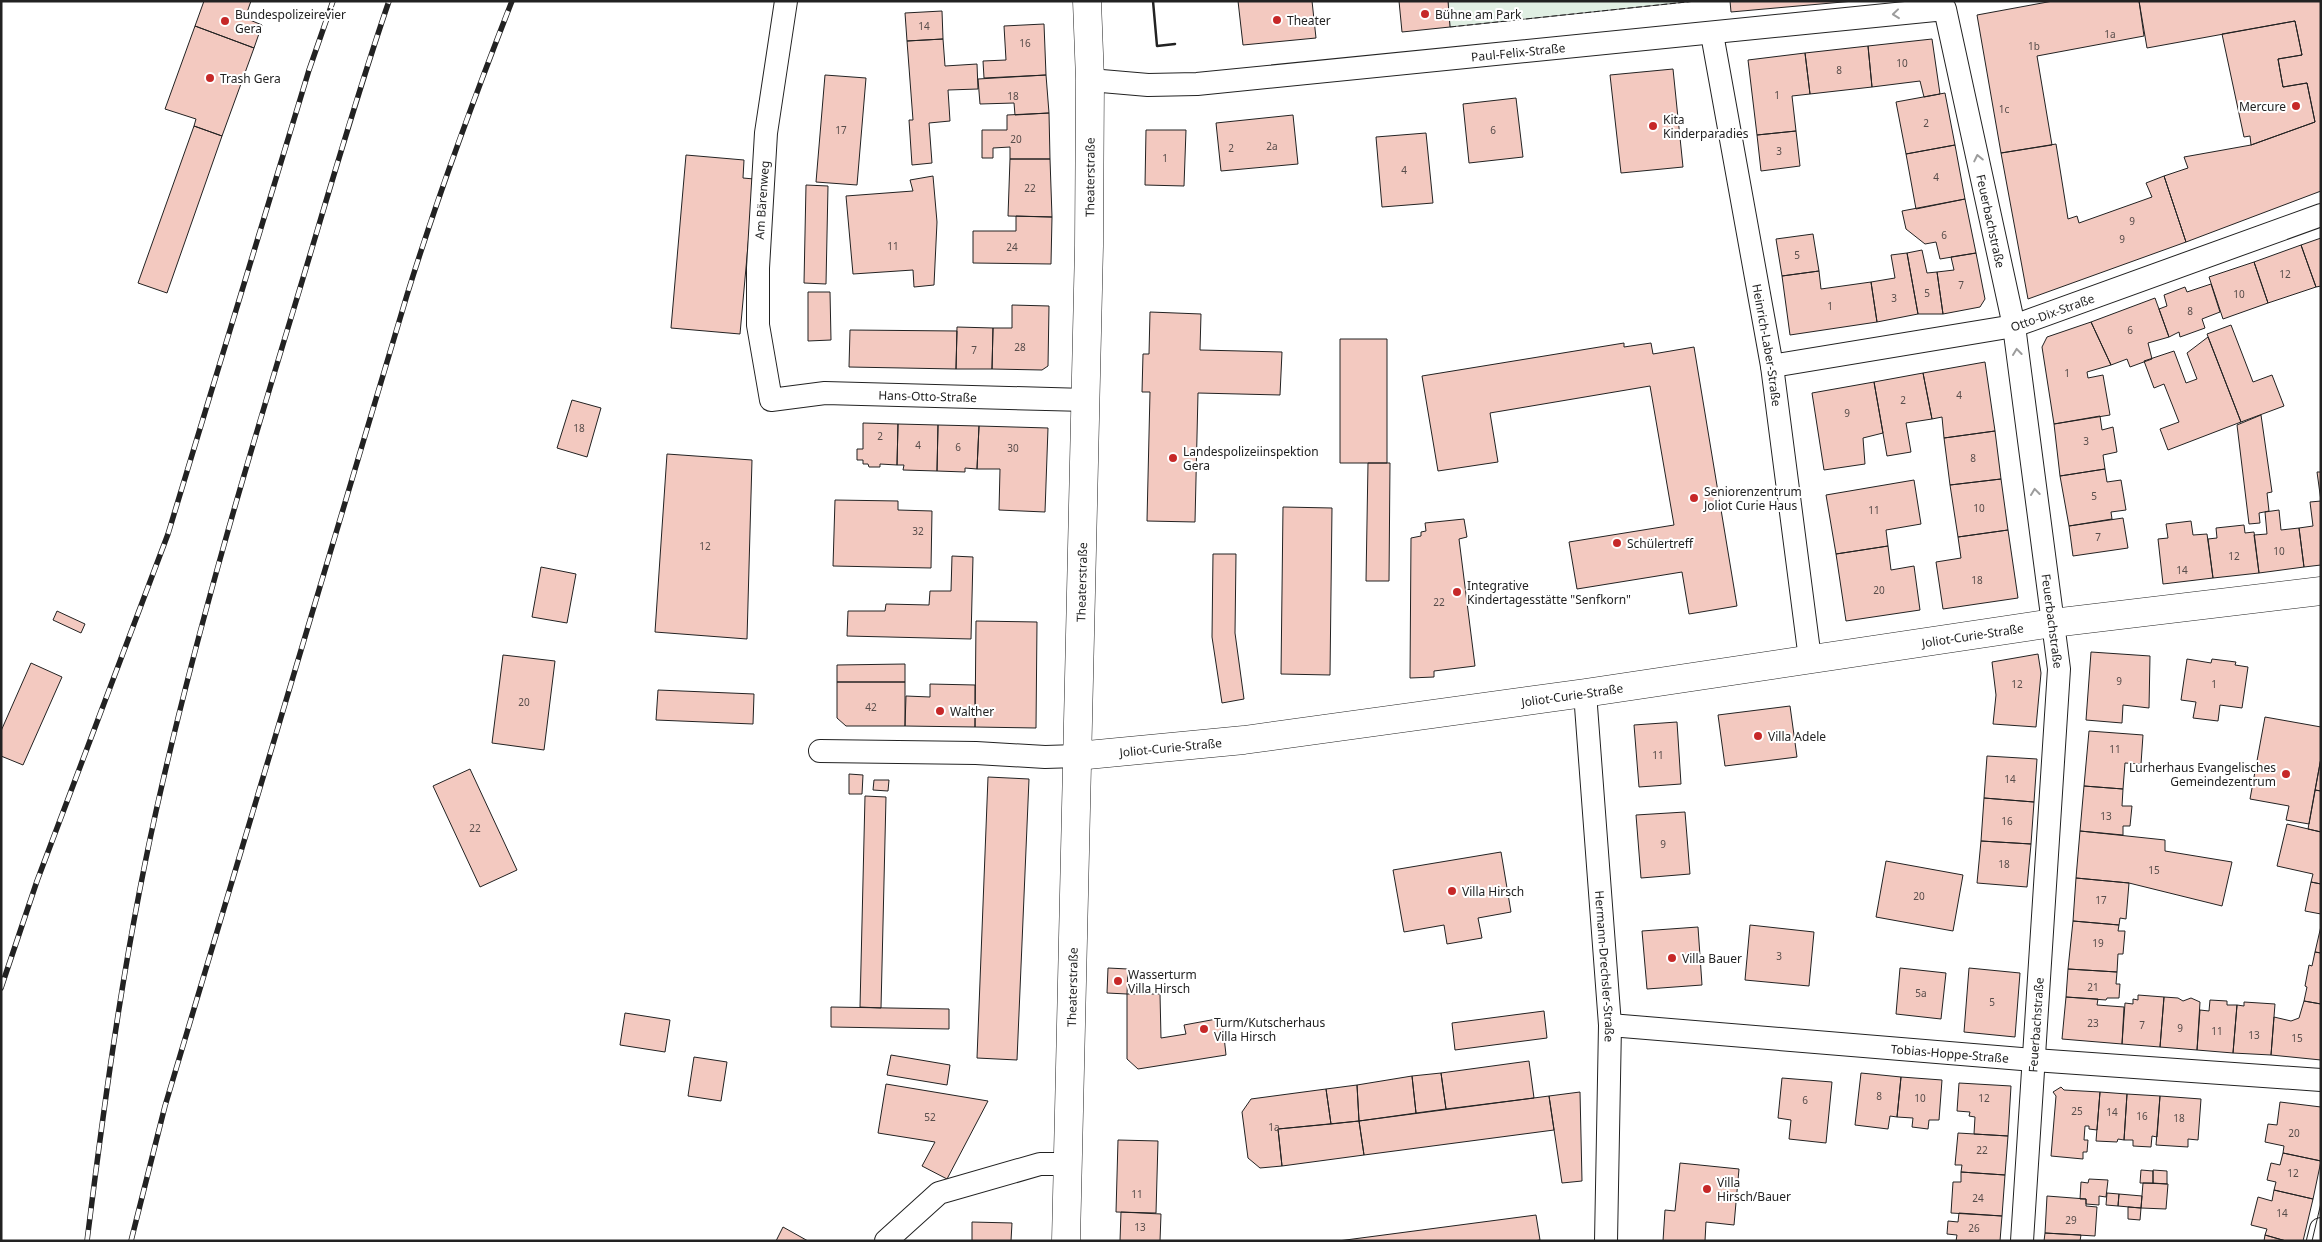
<svg xmlns="http://www.w3.org/2000/svg" width="2322" height="1242" viewBox="0 0 2322 1242" font-family="'Noto Sans',sans-serif">
<rect width="100%" height="100%" fill="#fff"/>
<path fill="#e0efe3" stroke="#6f6f6f" d="M1448,1H1696L1450,27Z"/>
<path fill="#f3c9c0" stroke="#222" d="M204,1H251L245,18L262,25L254,48L195,26Z
M1312,1L1316,38L1243,45L1238,1Z
M1399,1H1448L1450,27L1402,32Z
M1730,1H1854L1731,12Z
M2053,1H2139L2144,36L2037,56L2052,145L2001,153L1977,15Z
M2139,1H2321V191L2186,242L2164,176L2188,168L2184,157L2251,145L2315,122L2307,83L2283,87L2278,59L2302,55L2295,21L2147,48Z
M942,11L943,39L907,41L905,13Z
M2295,21L2302,55L2278,59L2283,87L2307,83L2315,122L2251,145L2250,136L2244,137L2222,34Z
M1044,24L1046,75L984,78L983,61L1006,60L1004,26Z
M195,26L254,48L222,136L194,126L196,119L165,109Z
M943,39L945,66L977,64L978,89L948,90L950,121L929,123L932,163L912,165L909,120H913L907,41Z
M1932,39L1940,94L1924,97L1920,81L1872,87L1868,46Z
M1868,46L1872,87L1810,94L1805,53Z
M1805,53L1810,94L1792,96L1796,131L1757,135L1748,60Z
M1673,69L1683,167L1621,173L1610,75Z
M825,75L866,78L857,185L816,182Z
M1046,75L1049,113L1015,115L1014,103L980,104L978,79Z
M1945,93L1955,145L1906,154L1896,102Z
M1516,98L1523,157L1469,163L1463,104Z
M1049,113L1050,159H1010V147L993,148V158H982V130H1007V115Z
M1293,115L1298,164L1221,171L1216,123Z
M194,126L222,136L167,293L138,283Z
M1146,130H1186L1184,186L1145,185Z
M1796,131L1800,166L1761,171L1757,135Z
M1426,133L1433,203L1382,207L1376,137Z
M2056,144L2068,219L2077,216L2079,223L2152,197L2146,183L2164,176L2186,242L2028,299L2001,153Z
M1955,145L1965,199L1916,209L1906,154Z
M686,155L744,160L743,178L754,179L740,334L671,328Z
M1010,159H1050L1052,217L1008,216Z
M933,176L937,222L934,285L914,287L913,270L853,274L846,196L913,191L910,180Z
M806,185L828,186L826,284L804,283Z
M1965,199L1976,253L1940,259L1936,242L1925,244L1906,229L1902,211Z
M1016,216L1052,217L1051,264L973,263V231H1016Z
M1813,234L1819,271L1782,276L1776,239Z
M2321,238V286L2316,287L2301,245Z
M2301,245L2316,287L2268,303L2254,262Z
M1922,250L1927,273L1937,272L1943,314H1918L1907,253Z
M1907,253L1918,314L1877,322L1871,282L1895,278L1891,255Z
M1976,253L1985,299L1980,307L1943,314L1937,272L1954,270L1951,257Z
M2254,262L2268,303L2223,319L2209,277Z
M1819,271L1821,289L1871,282L1877,322L1790,335L1782,276Z
M2211,284L2220,312L2202,319L2205,328L2180,337L2179,332L2169,337L2159,309L2167,306L2164,295L2185,287L2187,292Z
M808,292H830L831,340L808,341Z
M2155,298L2169,337L2148,343L2152,359L2130,367L2127,359L2111,365L2091,322Z
M1012,305L1049,306L1048,366L1042,370L992,369L993,328H1012Z
M1150,312L1201,314L1200,350L1282,352L1280,395L1198,393L1195,522L1147,521L1150,392H1142L1143,354H1149Z
M2091,322L2111,365L2087,372L2088,378L2103,375L2110,415L2054,424L2042,347L2047,337Z
M2231,325L2253,382L2272,375L2284,406L2241,422L2207,334Z
M957,327L993,328L992,369H956Z
M850,330L957,331L956,369L849,367Z
M2208,337L2241,422L2168,450L2160,429L2179,422L2164,384L2154,388L2144,361L2174,351L2186,383L2197,379L2187,353Z
M1340,339H1387V463H1340Z
M1624,343V347L1651,343L1653,354L1694,347L1737,606L1689,614L1682,572L1577,589L1569,542L1674,525L1650,386L1490,413L1498,462L1438,471L1422,376Z
M1985,362L1995,431L1944,438L1942,417L1932,419L1923,373Z
M1923,373L1932,419L1906,423L1911,452L1887,456L1874,382Z
M1874,382L1883,433L1863,438L1865,464L1824,470L1812,393Z
M572,400L601,408L587,457L557,448Z
M2261,415L2272,492L2267,493L2269,511L2259,513L2260,523L2249,524L2237,425Z
M2100,416L2102,430L2113,427L2117,452L2103,455L2105,469L2060,476L2054,424Z
M863,423L898,424L897,465L880,464V467H869L868,464H863V460H857V449H863Z
M898,424L938,425L937,471L903,470L904,465H897Z
M938,425L979,426L977,469L965,468V472L937,471Z
M979,426L1048,428L1045,512L999,510L1000,469H977Z
M1995,431L2001,479L1950,485L1944,438Z
M667,454L752,460L747,639L655,632Z
M1368,463H1390L1389,581H1366Z
M2105,469L2107,482L2121,480L2126,510L2111,512L2112,519L2069,526L2060,476Z
M2317,472H2321V565L2304,567L2299,528L2313,526L2310,502L2321,501Z
M2001,479L2008,530L1958,537L1950,485Z
M1914,480L1921,524L1886,530L1888,546L1836,554L1826,495Z
M835,500L898,501V510L932,511L931,568L833,566Z
M1283,507L1332,508L1330,675L1281,674Z
M2279,510L2281,530L2299,528L2304,567L2259,573L2254,535L2267,534L2265,512Z
M2123,518L2128,548L2073,556L2069,526Z
M1464,519L1467,537L1459,539L1475,666L1434,671V677L1410,678L1411,538L1421,536V532L1426,531L1425,523Z
M2191,521L2193,535L2207,534L2213,578L2163,584L2158,539L2168,538L2166,524Z
M2244,525L2245,533L2254,532L2259,573L2213,578L2208,539L2217,538L2216,528Z
M2008,530L2018,598L1943,609L1936,562L1961,558L1958,537Z
M1888,546L1891,570L1914,566L1920,610L1846,621L1836,554Z
M1213,554H1236L1235,633L1244,699L1222,703L1212,637Z
M952,556L973,557L971,639L847,636L848,611H885L886,604L929,605L930,591H951Z
M541,567L576,574L567,623L532,617Z
M57,611L85,624L81,633L53,620Z
M976,621L1037,622L1036,728L975,727Z
M2091,652L2150,656L2149,708L2123,705L2122,723L2086,720Z
M2038,654L2041,673L2036,727L1993,724L1996,695L1992,662Z
M503,655L555,661L544,750L492,743Z
M2187,659L2211,663L2212,659L2236,662L2235,665L2248,667L2242,708L2220,705L2218,721L2193,718L2196,702L2181,700Z
M31,663L62,677L23,765L1,756V731Z
M905,664V682H837V665Z
M837,682H905V726H846L837,718Z
M930,684L975,685V727L905,726L906,696L930,697Z
M658,690L754,694L753,724L656,720Z
M1790,706L1797,757L1725,766L1718,715Z
M2265,717L2321,727V758L2309,824L2286,820L2289,806L2250,799Z
M1677,722L1681,784L1639,787L1634,725Z
M2089,731L2143,735L2141,764L2125,763L2123,789L2084,786Z
M1987,756L2037,759L2034,802L1984,798Z
M2321,758V791L2315,790Z
M470,769L517,870L480,887L433,786Z
M849,774L863,775L862,794H849Z
M988,777L1029,779L1017,1060L977,1058Z
M874,780H889L888,791L873,790Z
M2084,786L2123,789L2122,806H2132L2130,826H2123V835L2080,831Z
M2315,790L2321,791V832L2308,829Z
M865,796L886,797L881,1008L860,1007Z
M1984,798L2034,802L2031,844L1981,841Z
M1685,812L1690,874L1641,878L1636,815Z
M2287,824L2321,832V884L2311,882L2313,874L2277,866Z
M2080,831L2165,840V851L2232,862L2222,906L2129,883L2076,878Z
M1981,841L2031,844L2027,887L1977,883Z
M1501,852L1511,912L1478,918L1482,938L1447,944L1444,925L1404,932L1393,870Z
M1886,861L1963,875L1953,931L1876,917Z
M2076,878L2129,883L2126,919L2120,918L2119,925L2073,921Z
M2311,882L2321,884V914L2305,911Z
M2073,921L2119,925L2118,931H2125L2123,954H2118L2117,972L2068,969Z
M1750,925L1814,932L1809,986L1745,980Z
M2321,926V953L2315,952Z
M1698,927L1702,985L1647,989L1642,931Z
M2315,952L2321,953V1004L2304,1001L2307,987L2305,986L2309,965L2312,966Z
M1108,968L1128,969L1127,994L1107,993Z
M1900,968L1946,973L1941,1019L1896,1014Z
M1969,968L2020,973L2015,1037L1964,1032Z
M2068,969L2117,972L2116,984H2120L2119,998H2107L2106,1000L2066,997Z
M1127,994H1160L1161,1038L1186,1034L1184,1025L1222,1018L1226,1055L1138,1069L1127,1059Z
M2138,995L2164,997L2160,1047L2122,1044L2125,1003L2133,1004V999L2138,1000Z
M2066,997L2098,999L2097,1005L2124,1007L2122,1044L2062,1039Z
M2164,997L2178,998L2183,1001L2191,998L2200,1002L2197,1050L2160,1047Z
M2210,1000L2227,1001V1005H2237L2233,1053L2197,1050L2200,1010L2209,1011Z
M2304,1001L2321,1004V1060L2271,1055L2274,1017L2291,1021L2299,1018Z
M2244,1002L2275,1004L2271,1055L2233,1053L2237,1005L2244,1006Z
M831,1007L949,1009V1029L831,1027Z
M1544,1011L1547,1038L1455,1050L1452,1023Z
M625,1013L670,1020L665,1052L620,1045Z
M891,1055L950,1065L947,1085L887,1075Z
M694,1057L727,1062L721,1101L688,1096Z
M1529,1061L1534,1098L1446,1109L1441,1073Z
M1441,1073L1446,1109L1416,1113L1412,1076Z
M1861,1073L1901,1077L1897,1117L1890,1116L1888,1129L1855,1125Z
M1412,1076L1416,1113L1359,1121L1357,1085Z
M1901,1077L1942,1080L1939,1120H1929L1928,1129L1912,1127L1913,1118L1897,1117Z
M1782,1078L1832,1082L1826,1143L1789,1139L1791,1120L1778,1118Z
M1959,1083L2011,1086L2008,1136L1974,1134L1975,1117L1969,1116L1970,1112L1957,1111Z
M886,1084L988,1101L947,1179L922,1166L935,1142L878,1133Z
M1357,1085L1359,1121L1331,1124L1326,1089Z
M2061,1087L2064,1090L2100,1092L2097,1130L2089,1129V1126H2085L2084,1140H2088L2087,1152H2083V1159L2051,1156L2056,1096L2053,1092Z
M1326,1089L1331,1124L1278,1129L1282,1166L1260,1168L1248,1158L1242,1112L1251,1099Z
M1580,1092L1582,1181L1562,1183L1549,1096Z
M2100,1092L2127,1094L2124,1140L2118,1139L2117,1142L2096,1141Z
M2127,1094L2160,1096L2157,1137L2152,1136L2151,1147L2133,1146V1140H2124Z
M1549,1096L1554,1130L1364,1155L1359,1121Z
M2160,1096L2201,1099L2198,1140L2188,1139V1147L2156,1145Z
M2280,1102L2321,1107V1161L2283,1153L2284,1146L2265,1142L2268,1124L2277,1125Z
M1359,1121L1364,1155L1282,1166L1278,1129Z
M1958,1133L2008,1136L2005,1175L1961,1172L1962,1165H1955Z
M1118,1140L1158,1141L1156,1213L1116,1212Z
M2283,1153L2321,1161L2313,1199L2274,1190L2276,1182L2267,1180L2271,1163L2280,1165Z
M1680,1163L1739,1169L1734,1225L1706,1222L1705,1241H1663L1665,1210L1675,1211Z
M2141,1170L2153,1171V1183H2140Z
M2153,1170L2167,1171V1184L2153,1183Z
M1961,1172L2005,1175L2002,1216L1951,1213L1953,1182H1961Z
M2089,1179L2108,1180L2106,1197L2099,1196V1205L2086,1204V1199H2080L2081,1182L2088,1183Z
M2143,1183L2168,1184L2166,1209L2141,1208Z
M2274,1190L2313,1199L2303,1241H2286L2265,1235L2267,1229L2251,1225L2258,1197L2272,1201Z
M2107,1193L2119,1194L2118,1206L2106,1205Z
M2119,1194L2142,1196L2141,1208L2118,1206Z
M2047,1196L2086,1199V1206L2097,1207L2095,1236L2045,1233Z
M2128,1207L2141,1208L2140,1220L2128,1219Z
M1121,1212L1161,1214L1160,1241H1120Z
M1959,1213L2002,1216L2000,1241H1956L1957,1235L1947,1234L1948,1221L1958,1222Z
M1536,1215L1540,1240L1534,1241H1338Z
M972,1222L1012,1223L1011,1241H972Z
M783,1227L808,1241H776Z
M2045,1233L2081,1235L2080,1241H2044Z
M2265,1235L2286,1241H2264Z"/>
<g fill="none" stroke-linecap="round" stroke-linejoin="round">
<g stroke="#222" stroke-width="24">
<g id="minor">
<path id="s1" d="M786,1L766,133L758,268V325L771,400L825,393L1086,400"/>
<path id="s2" d="M1712,34L1772,366L1810,659"/>
<path id="s3" d="M1090,80L1148,85L1197,84L1945,9L2014,326L2059,669L2022,1241"/>
<path id="s4" d="M1772,366L2014,326L2321,215"/>
<path id="s5" d="M1585,693L1610,1025L1606,1241"/>
<path d="M820,751L976,753L1045,757L1077,756"/>
<path id="s6" d="M1610,1025L2034,1060L2321,1080"/>
<path d="M886,1241L939,1193L1040,1164H1068"/>
<path d="M2318,1241L2321,1229"/>
</g>
</g>
<g stroke="#222" stroke-width="29">
<g id="secondary">
<path id="s7" d="M1077,756L1244,740L1585,693L2053,623L2321,591"/>
<path id="s8" d="M1066,1241L1089,246L1090,80L1087,1"/>
</g>
</g>
<use href="#minor" stroke="#fff" stroke-width="22"/>
<use href="#secondary" stroke="#fff" stroke-width="28"/>
<path stroke="#222" stroke-width="1" d="M2312,1241L2321,1203"/>
<g stroke="#222" stroke-width="5.5">
<path id="rail" d="M1,988L37,881L168,534L309,70L333,1
M87,1241C106,1088 127,935 162,785C199,624 246,466 294,308C325,206 354,103 389,1
M131,1241L165,1106L407,295C438,195 474,98 512,1"/>
</g>
<use href="#rail" stroke="#fff" stroke-width="4" stroke-dasharray="11" stroke-linecap="butt"/>
<path stroke="#222" stroke-width="1" stroke-dasharray="6 2.5" stroke-linecap="butt" d="M1450,27L1696,1"/>
<path stroke="#222" stroke-width="2.5" d="M1153,1L1157,46L1175,44"/>
</g>
<defs><path id="oneway-chevron" d="M-2-3.5L2.5 0L-2 3.5" fill="none" stroke-width="1.6" stroke-linecap="round" stroke-linejoin="round" transform="scale(1.25)"/></defs>
<g stroke="#9c9c9c">
<use href="#oneway-chevron" transform="translate(1896 14) rotate(174)"/>
<use href="#oneway-chevron" transform="translate(1978 158) rotate(-102)"/>
<use href="#oneway-chevron" transform="translate(2017 352) rotate(-97)"/>
<use href="#oneway-chevron" transform="translate(2035 492) rotate(-97)"/>
</g>
<g fill="#c62828" stroke="#fff" stroke-width="2">
<circle cx="1425" cy="14" r="5"/>
<circle cx="1277" cy="20" r="5"/>
<circle cx="225" cy="21" r="5"/>
<circle cx="210" cy="78" r="5"/>
<circle cx="2296" cy="106" r="5"/>
<circle cx="1653" cy="126" r="5"/>
<circle cx="1173" cy="458" r="5"/>
<circle cx="1694" cy="498" r="5"/>
<circle cx="1617" cy="543" r="5"/>
<circle cx="1457" cy="592" r="5"/>
<circle cx="940" cy="711" r="5"/>
<circle cx="1758" cy="736" r="5"/>
<circle cx="2286" cy="774" r="5"/>
<circle cx="1452" cy="891" r="5"/>
<circle cx="1672" cy="958" r="5"/>
<circle cx="1118" cy="981" r="5"/>
<circle cx="1204" cy="1029" r="5"/>
<circle cx="1707" cy="1189" r="5"/>
</g>
<g text-anchor="middle" dominant-baseline="central" stroke-width="4" stroke-linejoin="round" paint-order="stroke">
<g font-size="10" fill="#564c4a">
<text x="924" y="26">14</text>
<text x="2110" y="34">1a</text>
<text x="1025" y="43">16</text>
<text x="2034" y="46">1b</text>
<text x="1902" y="63">10</text>
<text x="1839" y="70">8</text>
<text x="1777" y="95">1</text>
<text x="1013" y="96">18</text>
<text x="2004" y="109">1c</text>
<text x="1926" y="123">2</text>
<text x="841" y="130">17</text>
<text x="1493" y="130">6</text>
<text x="1016" y="139">20</text>
<text x="1272" y="146">2a</text>
<text x="1231" y="148">2</text>
<text x="1779" y="151">3</text>
<text x="1165" y="158">1</text>
<text x="1404" y="170">4</text>
<text x="1936" y="177">4</text>
<text x="1030" y="188">22</text>
<text x="2132" y="221">9</text>
<text x="1944" y="235">6</text>
<text x="2122" y="239">9</text>
<text x="893" y="246">11</text>
<text x="1012" y="247">24</text>
<text x="1797" y="255">5</text>
<text x="2285" y="274">12</text>
<text x="1961" y="285">7</text>
<text x="1927" y="293">5</text>
<text x="2239" y="294">10</text>
<text x="1894" y="298">3</text>
<text x="1830" y="306">1</text>
<text x="2190" y="311">8</text>
<text x="2130" y="330">6</text>
<text x="1020" y="347">28</text>
<text x="974" y="350">7</text>
<text x="2067" y="373">1</text>
<text x="1959" y="395">4</text>
<text x="1903" y="400">2</text>
<text x="1847" y="413">9</text>
<text x="579" y="428">18</text>
<text x="880" y="436">2</text>
<text x="2086" y="441">3</text>
<text x="918" y="445">4</text>
<text x="958" y="447">6</text>
<text x="1013" y="448">30</text>
<text x="1973" y="458">8</text>
<text x="2094" y="496">5</text>
<text x="1979" y="508">10</text>
<text x="1874" y="510">11</text>
<text x="918" y="531">32</text>
<text x="2098" y="537">7</text>
<text x="705" y="546">12</text>
<text x="2279" y="551">10</text>
<text x="2234" y="556">12</text>
<text x="2182" y="570">14</text>
<text x="1977" y="580">18</text>
<text x="1879" y="590">20</text>
<text x="1439" y="602">22</text>
<text x="2119" y="681">9</text>
<text x="2017" y="684">12</text>
<text x="2214" y="684">1</text>
<text x="524" y="702">20</text>
<text x="871" y="707">42</text>
<text x="2115" y="749">11</text>
<text x="1658" y="755">11</text>
<text x="2010" y="779">14</text>
<text x="2106" y="816">13</text>
<text x="2007" y="821">16</text>
<text x="475" y="828">22</text>
<text x="1663" y="844">9</text>
<text x="2004" y="864">18</text>
<text x="2154" y="870">15</text>
<text x="1919" y="896">20</text>
<text x="2101" y="900">17</text>
<text x="2098" y="943">19</text>
<text x="1779" y="956">3</text>
<text x="2093" y="987">21</text>
<text x="1921" y="993">5a</text>
<text x="1992" y="1002">5</text>
<text x="2093" y="1023">23</text>
<text x="2142" y="1025">7</text>
<text x="2180" y="1028">9</text>
<text x="2217" y="1031">11</text>
<text x="2254" y="1035">13</text>
<text x="2297" y="1038">15</text>
<text x="1879" y="1096">8</text>
<text x="1920" y="1098">10</text>
<text x="1984" y="1098">12</text>
<text x="1805" y="1100">6</text>
<text x="2077" y="1111">25</text>
<text x="2112" y="1112">14</text>
<text x="2142" y="1116">16</text>
<text x="930" y="1117">52</text>
<text x="2179" y="1118">18</text>
<text x="1274" y="1127">1a</text>
<text x="2294" y="1133">20</text>
<text x="1982" y="1150">22</text>
<text x="2293" y="1173">12</text>
<text x="1137" y="1194">11</text>
<text x="1978" y="1198">24</text>
<text x="2282" y="1213">14</text>
<text x="2071" y="1220">29</text>
<text x="1140" y="1227">13</text>
<text x="1974" y="1228">26</text>
</g>
<g font-size="12" fill="#222" stroke="#fff" text-anchor="start">
<text x="235" y="14">Bundespolizeirevier<tspan x="235" dy="14">Gera</tspan></text>
<text x="1435" y="14">Bühne am Park</text>
<text x="1287" y="20">Theater</text>
<text x="220" y="78">Trash Gera</text>
<text x="2286" y="106" text-anchor="end">Mercure</text>
<text x="1663" y="119">Kita<tspan x="1663" dy="14">Kinderparadies</tspan></text>
<text x="1183" y="451">Landespolizeiinspektion<tspan x="1183" dy="14">Gera</tspan></text>
<text x="1704" y="491">Seniorenzentrum<tspan x="1704" dy="14">Joliot Curie Haus</tspan></text>
<text x="1627" y="543">Schülertreff</text>
<text x="1467" y="585">Integrative<tspan x="1467" dy="14">Kindertagesstätte "Senfkorn"</tspan></text>
<text x="950" y="711">Walther</text>
<text x="1768" y="736">Villa Adele</text>
<text x="2276" y="767" text-anchor="end">Lurherhaus Evangelisches<tspan x="2276" dy="14">Gemeindezentrum</tspan></text>
<text x="1462" y="891">Villa Hirsch</text>
<text x="1682" y="958">Villa Bauer</text>
<text x="1128" y="974">Wasserturm<tspan x="1128" dy="14">Villa Hirsch</tspan></text>
<text x="1214" y="1022">Turm/Kutscherhaus<tspan x="1214" dy="14">Villa Hirsch</tspan></text>
<text x="1717" y="1182">Villa<tspan x="1717" dy="14">Hirsch/Bauer</tspan></text>
</g>
<g font-size="12" fill="#222" stroke="#fff">
<text stroke="none"><textPath href="#s3" startOffset="430">Paul-Felix-Straße</textPath></text>
<text stroke="none"><textPath href="#s8" startOffset="1064">Theaterstraße</textPath></text>
<text transform="translate(762 200) rotate(-86)">Am Bärenweg</text>
<text stroke="none"><textPath href="#s3" startOffset="1076">Feuerbachstraße</textPath></text>
<text stroke="none"><textPath href="#s4" startOffset="286">Otto-Dix-Straße</textPath></text>
<text stroke="none"><textPath href="#s2" startOffset="316">Heinrich-Laber-Straße</textPath></text>
<text stroke="none"><textPath href="#s1" startOffset="559">Hans-Otto-Straße</textPath></text>
<text stroke="none"><textPath href="#s8" startOffset="659">Theaterstraße</textPath></text>
<text stroke="none"><textPath href="#s3" startOffset="1481">Feuerbachstraße</textPath></text>
<text stroke="none"><textPath href="#s7" startOffset="904">Joliot-Curie-Straße</textPath></text>
<text stroke="none"><textPath href="#s7" startOffset="499">Joliot-Curie-Straße</textPath></text>
<text stroke="none"><textPath href="#s7" startOffset="94">Joliot-Curie-Straße</textPath></text>
<text stroke="none"><textPath href="#s5" startOffset="274">Hermann-Drechsler-Straße</textPath></text>
<text stroke="none"><textPath href="#s8" startOffset="254">Theaterstraße</textPath></text>
<text transform="translate(2036 1025) rotate(-86)">Feuerbachstraße</text>
<text stroke="none"><textPath href="#s6" startOffset="341">Tobias-Hoppe-Straße</textPath></text>
</g>
</g>
<rect width="2322" height="1242" fill="none" stroke="#222222" stroke-width="5"/>
</svg>
